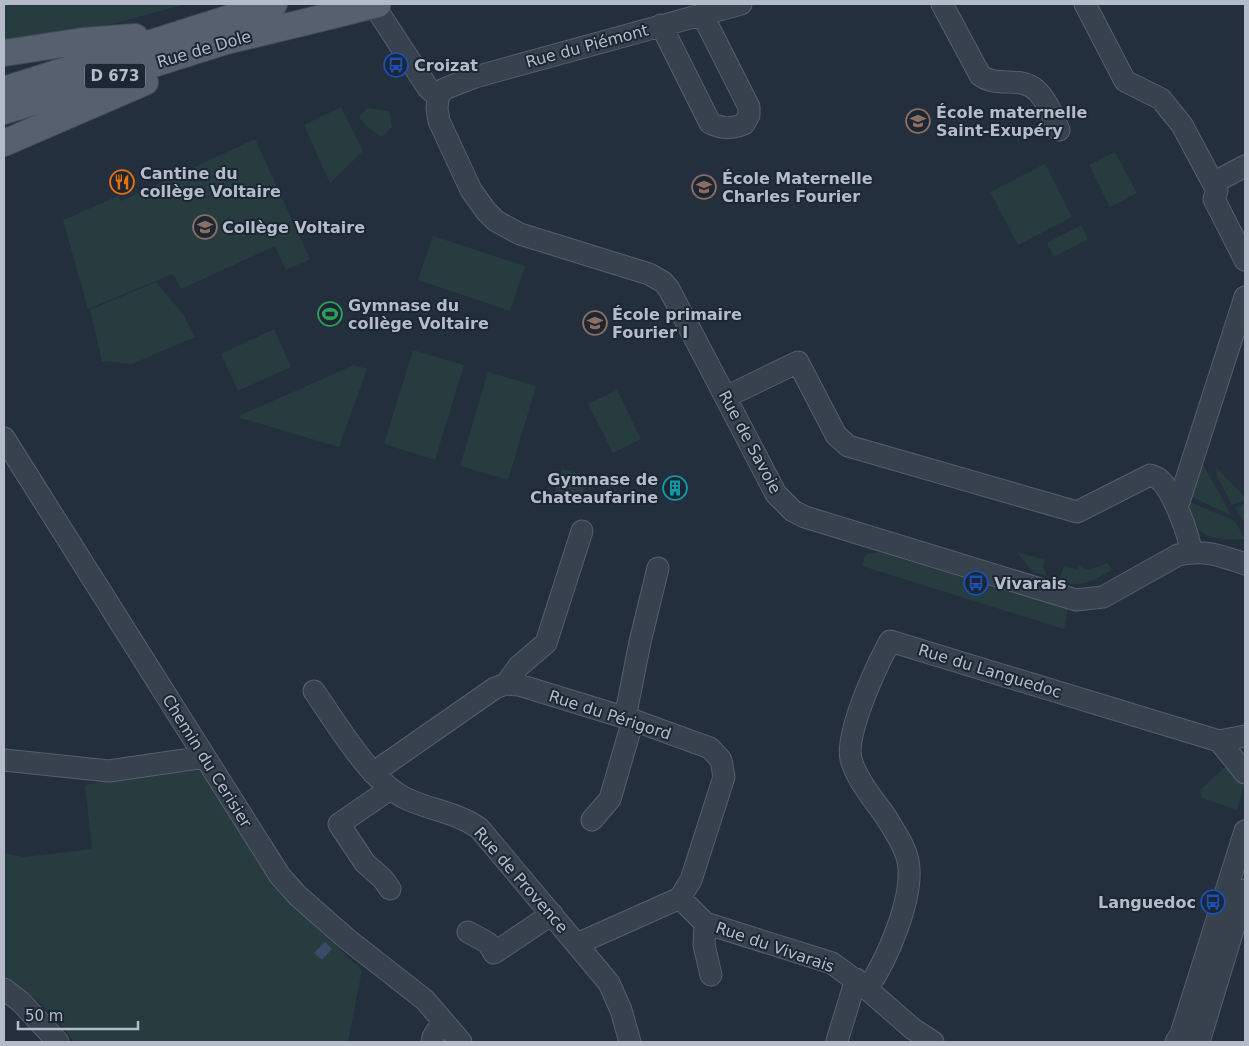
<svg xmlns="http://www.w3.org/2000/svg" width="1249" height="1046" viewBox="0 0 1249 1046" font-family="'DejaVu Sans',sans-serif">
<rect width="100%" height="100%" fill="#242f3e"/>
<path fill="#263c3f" d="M4,4H186L94,29L4,42Z
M341,107L363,151L330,183L304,125Z
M367,108L389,111L392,127L382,137L366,126L359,117Z
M255,139L310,259L286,270L275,246L181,289L173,274L88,309L63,220L118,196L121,201Z
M1115,152L1137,193L1110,207L1089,165Z
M1045,164L1072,217L1018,245L990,192Z
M1081,225L1088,239L1054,257L1047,243Z
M433,236L525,266L510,311L418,280Z
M156,282L183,314L195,337L132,364L102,361L90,310Z
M274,329L291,367L238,391L221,354Z
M413,350L464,365L435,460L384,444Z
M354,365L367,369L339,447L240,418L241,415Z
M488,372L536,386L508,480L460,466Z
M617,390L641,439L613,453L588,404Z
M1201,461L1232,516L1188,495Z
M1216,467L1245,497V500L1232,505L1217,476Z
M562,469L590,477L578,501L554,494Z
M1183,499L1235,521L1245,539C1202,540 1200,538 1183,499Z
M1245,503V522L1235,508Z
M878,552L1068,609L1064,629L862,566L865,555Z
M1017,552L1045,560L1043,566L1047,576L1033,572Z
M1108,563L1112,570C1092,581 1082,589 1059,580L1064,566L1078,570L1079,566L1088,570Z
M1228,764L1244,786L1237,810L1202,798L1200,790Z
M198,766L273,887L362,970L348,1042H74C56,1015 31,993 4,975V853L24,857L92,849L85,785Z"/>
<path fill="#394c67" d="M325,942L332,949L322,960L314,953Z"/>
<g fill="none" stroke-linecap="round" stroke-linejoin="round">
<g stroke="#565f6c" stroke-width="23">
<path id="minor" d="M373,4L428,88L438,97
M741,4L475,77L444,89L438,97L437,109L439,121L471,190L486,211L496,221L520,234L649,274L663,282L669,289L776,494L793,511L805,517L1076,600L1103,597L1178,555C1205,549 1219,555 1245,564
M942,4L980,75C997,89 1022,74 1038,92C1048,102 1053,117 1059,130
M1085,4L1125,81L1161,99L1182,125L1213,183L1217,191L1214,199L1245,260
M661,25L710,123C723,129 731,129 744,124L749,115V107L702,14
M1213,183L1245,166
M726,397L798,362L836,435L848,446L1077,512L1150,475C1153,476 1158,478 1160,480C1173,492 1189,534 1191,552
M4,438L280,876L298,896L347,939L425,1000L461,1042
M1177,508L1245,297
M506,684L519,666L546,643L582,531
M314,691C337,724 370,781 405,798C429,810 456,812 479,828L609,983L621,1010L630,1042
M625,718L640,642L658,568
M1245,736L1219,741L1245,773
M4,760L109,771L205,757
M373,773L495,688L506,684L519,685L633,720L710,748L721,760L724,777L691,880L680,898
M390,789L339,824L365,863L383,879L390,889
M592,820L610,799L633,720
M705,923L704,945L711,975
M468,932L488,943L494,953L552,914
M577,944L680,898L705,923L832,963L867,989L913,1029L933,1042
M4,989L21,1002L58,1042
M867,989C887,960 915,896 908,861C905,845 894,831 886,817C874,800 856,779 851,759C845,733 877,665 890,641L1219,741
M837,1041L856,979
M432,1042L433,1037L443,1021
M1176,1042L1181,1034L1245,831
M1199,1042L1245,890"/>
</g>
<g stroke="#414a57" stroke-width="28">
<path id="major" d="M4,53L83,41L135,37
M4,90L274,4
M4,111L226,41L334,15
M4,143L145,82"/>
</g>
<use href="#minor" stroke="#38414e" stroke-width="21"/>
<use href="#major" stroke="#56606e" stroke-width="26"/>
<g stroke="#414a57" stroke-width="28" stroke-linecap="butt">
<path id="major-bridge" d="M334,15L378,4"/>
</g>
<use href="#major-bridge" stroke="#56606e" stroke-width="26"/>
</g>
<defs>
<g id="bus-ring" transform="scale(1.25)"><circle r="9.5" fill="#1d2633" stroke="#1a4fb4" stroke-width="1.5"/><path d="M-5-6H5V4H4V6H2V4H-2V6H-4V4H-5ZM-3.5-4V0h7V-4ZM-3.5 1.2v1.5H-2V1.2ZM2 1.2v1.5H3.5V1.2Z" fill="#1a4fb4"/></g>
<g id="school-ring" transform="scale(1.25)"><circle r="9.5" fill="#1d2633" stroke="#8d6e63" stroke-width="1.5"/><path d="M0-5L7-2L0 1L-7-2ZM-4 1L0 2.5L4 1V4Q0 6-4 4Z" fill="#8d6e63"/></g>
<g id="restaurant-ring" transform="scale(1.25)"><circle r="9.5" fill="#1d2633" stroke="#e8710a" stroke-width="1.5"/><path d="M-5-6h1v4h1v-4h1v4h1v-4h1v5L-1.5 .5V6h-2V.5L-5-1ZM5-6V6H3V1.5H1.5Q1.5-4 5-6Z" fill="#e8710a"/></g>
<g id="stadium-ring" transform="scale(1.25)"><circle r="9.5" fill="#1d2633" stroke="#2e9e5b" stroke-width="1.5"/><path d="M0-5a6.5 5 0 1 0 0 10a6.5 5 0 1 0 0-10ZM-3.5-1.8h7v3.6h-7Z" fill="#2e9e5b"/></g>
<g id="building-ring" transform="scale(1.25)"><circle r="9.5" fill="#1d2633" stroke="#0f9aa8" stroke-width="1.5"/><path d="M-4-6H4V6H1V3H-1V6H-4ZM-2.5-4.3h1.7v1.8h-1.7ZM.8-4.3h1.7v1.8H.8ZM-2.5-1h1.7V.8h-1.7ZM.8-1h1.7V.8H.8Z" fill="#0f9aa8"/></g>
</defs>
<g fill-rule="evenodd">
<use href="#bus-ring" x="396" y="65"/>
<use href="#school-ring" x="918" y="121"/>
<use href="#restaurant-ring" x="122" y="182"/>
<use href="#school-ring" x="704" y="187"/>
<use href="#school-ring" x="205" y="227"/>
<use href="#stadium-ring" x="330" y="314"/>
<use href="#school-ring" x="595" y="323"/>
<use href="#building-ring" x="675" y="488"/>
<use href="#bus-ring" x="976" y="583"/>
<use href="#bus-ring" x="1213" y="902"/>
</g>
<g text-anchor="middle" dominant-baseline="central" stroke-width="4" stroke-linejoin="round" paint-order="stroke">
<rect fill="#1d2633" stroke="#878f9c" stroke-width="1" x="85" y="63.5" width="60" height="25" rx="4"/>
<g font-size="15" font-weight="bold" fill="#b4bcc9">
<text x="115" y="76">D 673</text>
</g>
<g font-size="16" fill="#b4bcc9" stroke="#1d2633">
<text transform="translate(587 46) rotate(-15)">Rue du Piémont</text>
<text transform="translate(204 49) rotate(-16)">Rue de Dole</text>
<text transform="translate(750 442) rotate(62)">Rue de Savoie</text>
<text transform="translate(990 671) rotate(17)">Rue du Languedoc</text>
<text transform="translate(610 715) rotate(18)">Rue du Périgord</text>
<text transform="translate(207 761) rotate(58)">Chemin du Cerisier</text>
<text transform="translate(521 880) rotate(49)">Rue de Provence</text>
<text transform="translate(775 947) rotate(19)">Rue du Vivarais</text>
</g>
<g font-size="16" font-weight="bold" fill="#b4bcc9" stroke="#1d2633" text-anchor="start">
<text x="414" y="65">Croizat</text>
<text x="936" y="112">École maternelle<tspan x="936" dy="18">Saint-Exupéry</tspan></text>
<text x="140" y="173">Cantine du<tspan x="140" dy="18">collège Voltaire</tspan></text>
<text x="722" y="178">École Maternelle<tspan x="722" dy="18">Charles Fourier</tspan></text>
<text x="222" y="227">Collège Voltaire</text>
<text x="348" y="305">Gymnase du<tspan x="348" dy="18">collège Voltaire</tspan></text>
<text x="612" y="314">École primaire<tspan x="612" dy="18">Fourier I</tspan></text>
<text x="658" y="479" text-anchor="end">Gymnase de<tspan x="658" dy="18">Chateaufarine</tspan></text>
<text x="994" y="583">Vivarais</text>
<text x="1196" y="902" text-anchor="end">Languedoc</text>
</g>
</g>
<rect width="1249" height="1046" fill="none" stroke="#b4bcc9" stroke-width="10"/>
<path d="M18 1021v8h120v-8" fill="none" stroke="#b4bcc9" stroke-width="2.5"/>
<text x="25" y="1021" font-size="15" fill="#b4bcc9" stroke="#1d2633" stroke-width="4" paint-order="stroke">50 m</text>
</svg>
